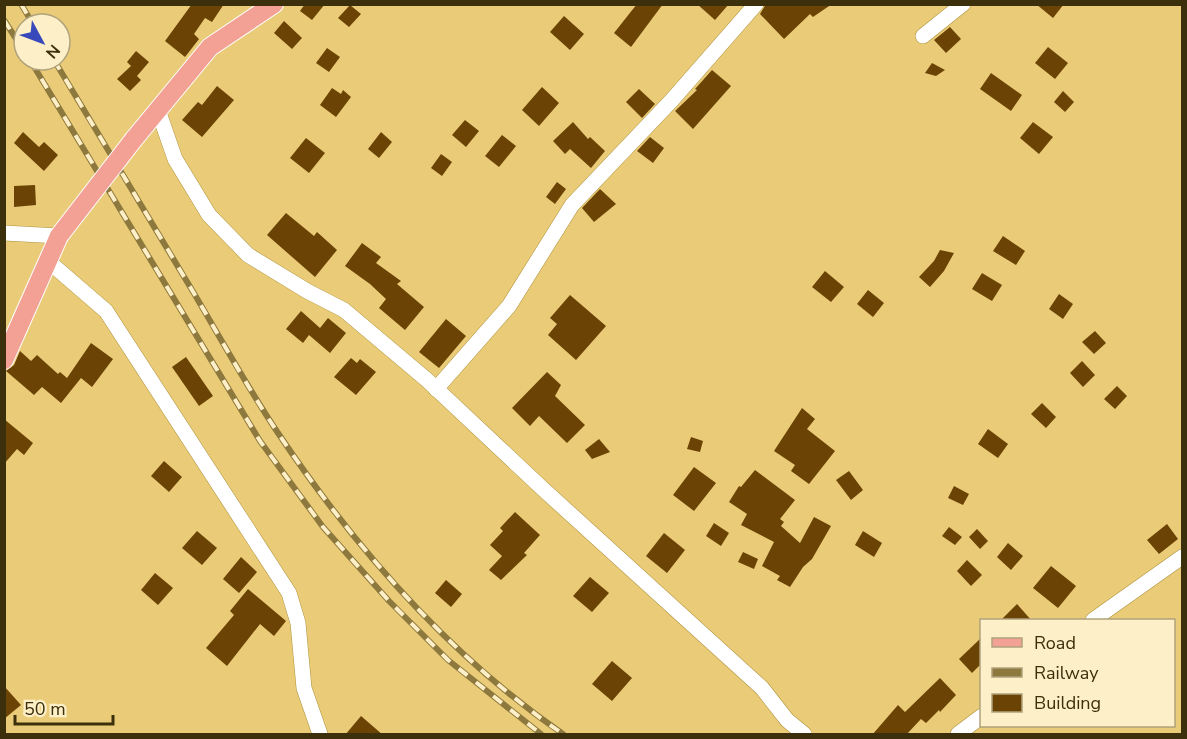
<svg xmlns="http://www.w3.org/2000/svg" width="1187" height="739" font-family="'Nunito Sans',sans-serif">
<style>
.building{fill:#6a4305}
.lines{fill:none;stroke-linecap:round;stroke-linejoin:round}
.minor-casing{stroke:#ad913b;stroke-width:16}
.major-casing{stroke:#fff;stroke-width:20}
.minor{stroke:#fff;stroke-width:15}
.major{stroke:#f3a195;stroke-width:18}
.rail-casing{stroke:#8d783e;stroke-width:6}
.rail{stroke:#fdefc7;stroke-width:4;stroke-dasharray:11;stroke-linecap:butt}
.major-bridge-casing{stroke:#fff;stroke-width:20;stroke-linecap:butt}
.major-bridge{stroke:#f3a195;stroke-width:18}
</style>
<rect width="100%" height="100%" fill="#eacc78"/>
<!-- building -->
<g class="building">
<path d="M192,4H224L212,22L205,18L194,34L199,39L185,57L165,41Z"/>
<path d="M305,4H325L312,20L300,11Z"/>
<path d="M637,4H663L631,47L614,33Z"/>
<path d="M697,4H729L715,20Z"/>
<path d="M766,4H832L813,17L810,14L784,39L760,14Z"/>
<path d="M1036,4H1064L1053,18Z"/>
<path d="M350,5L361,14L349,27L338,18Z"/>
<path d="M564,16L584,34L570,50L550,32Z"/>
<path d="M284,21L302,38L292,49L274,33Z"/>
<path d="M950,27L961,39L946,53L934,40Z"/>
<path d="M1048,47L1068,63L1055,79L1035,63Z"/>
<path d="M327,48L340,57L329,72L316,63Z"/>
<path d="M136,51L149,62L137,76L141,80L130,91L117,79L131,66L127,62Z"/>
<path d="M932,63L945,70L936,76L925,73Z"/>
<path d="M712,70L731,86L693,129L675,111L697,90L695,89Z"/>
<path d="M991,73L1022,95L1011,111L980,89Z"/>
<path d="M217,86L234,100L202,137L182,120L198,102L202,105Z"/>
<path d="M542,87L559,103L539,126L522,110Z"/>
<path d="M332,88L341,94L343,90L351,97L336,117L320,105Z"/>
<path d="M639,89L655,104L642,118L626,102Z"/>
<path d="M1063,91L1074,102L1065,112L1054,102Z"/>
<path d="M465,120L479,131L466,147L452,135Z"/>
<path d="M573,122L588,139L590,137L605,151L591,168L570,149L565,154L553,141Z"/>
<path d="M1033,122L1053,137L1039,154L1020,138Z"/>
<path d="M23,132L39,147L44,142L58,155L44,171L14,143Z"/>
<path d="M381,132L392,142L379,158L368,149Z"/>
<path d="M502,135L516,146L499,167L485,156Z"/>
<path d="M650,137L664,148L653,163L637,151Z"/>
<path d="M306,138L325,153L309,173L290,158Z"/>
<path d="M441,154L452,162L442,176L431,168Z"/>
<path d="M557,182L566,189L555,204L546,197Z"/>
<path d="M35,185L36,205L14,207V186Z"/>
<path d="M600,189L616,204L594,222L582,208Z"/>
<path d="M286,213L314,236L317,232L337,250L315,277L267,235Z"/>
<path d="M1003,236L1025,251L1016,265L993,251Z"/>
<path d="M362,243L381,257L376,263L401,281L397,284L424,307L405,330L379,308L386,299L370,284L345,266Z"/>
<path d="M940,250L954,253L944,271L930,287L919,277L934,261Z"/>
<path d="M825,271L844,287L831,302L812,287Z"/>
<path d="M982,273L1002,285L992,301L972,289Z"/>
<path d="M868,290L884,303L873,317L857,304Z"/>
<path d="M1059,294L1073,304L1063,319L1049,309Z"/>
<path d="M570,295L606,326L576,360L548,335L557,324L550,318Z"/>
<path d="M301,311L320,328L328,318L346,333L330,353L309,335L303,343L286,329Z"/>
<path d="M446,319L466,336L439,368L419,352Z"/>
<path d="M1095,331L1106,343L1094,354L1082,342Z"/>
<path d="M91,343L113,359L92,387L81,378L61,403L42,387L34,395L6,371L14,365L20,351L31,361L37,355L58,374L60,372L67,378Z"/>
<path d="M186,357L213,396L199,406L172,367Z"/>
<path d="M351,358L357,363L360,359L376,372L356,395L334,377Z"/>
<path d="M1082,361L1095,375L1083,387L1070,373Z"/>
<path d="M547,372L561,385L555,396L585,425L567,443L539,416L530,426L512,408Z"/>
<path d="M1117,386L1127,396L1115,409L1104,399Z"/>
<path d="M1042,403L1056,417L1046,428L1031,414Z"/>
<path d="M802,408L815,419L807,429L835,451L809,484L791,471L795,465L774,451Z"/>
<path d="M4,419L33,443L24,455L17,449L4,464Z"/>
<path d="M988,429L1008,444L998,458L978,444Z"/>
<path d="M691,437L703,441L700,452L687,449Z"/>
<path d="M599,439L610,452L592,459L585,450Z"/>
<path d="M164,461L182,477L169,492L151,476Z"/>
<path d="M694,467L716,483L694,511L673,495Z"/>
<path d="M755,470L795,500L780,519L784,522L781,526L800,543L814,517L831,526L812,559L803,567L790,587L777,580L780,576L762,566L774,542L741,525L747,514L729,502L739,486L741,487Z"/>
<path d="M849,471L863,490L851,500L836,480Z"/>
<path d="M954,486L969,494L963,505L948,498Z"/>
<path d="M515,512L540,535L524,553L527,555L501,580L489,570L502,556L490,545L503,531L500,528Z"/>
<path d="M714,523L729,533L721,546L706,536Z"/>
<path d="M1167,524L1178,539L1159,554L1147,540Z"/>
<path d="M949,527L962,537L955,545L942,536Z"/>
<path d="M977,529L988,541L980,549L969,537Z"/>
<path d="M197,531L217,548L202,565L182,548Z"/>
<path d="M863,531L882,543L874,557L855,545Z"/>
<path d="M664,533L685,550L667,573L646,556Z"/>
<path d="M1008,543L1023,556L1011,570L997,557Z"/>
<path d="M743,552L758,559L754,569L738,562Z"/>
<path d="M241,557L257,572L239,593L223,579Z"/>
<path d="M967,560L982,575L971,586L957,571Z"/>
<path d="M1051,566L1076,586L1058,608L1033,588Z"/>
<path d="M155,573L173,588L158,605L141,590Z"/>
<path d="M590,577L609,593L592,612L573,596Z"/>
<path d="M446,580L462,594L451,607L435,593Z"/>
<path d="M248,589L286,621L274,636L260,624L227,666L206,648L234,615L230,611Z"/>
<path d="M1017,604L1032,621H1000Z"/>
<path d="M981,638V664L972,673L959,659Z"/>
<path d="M612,661L632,678L612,701L592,684Z"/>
<path d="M940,678L956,695L940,712L939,710L926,723L921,719L906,735H872L898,705L905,712Z"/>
<path d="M4,686L21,705L4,719Z"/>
<path d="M361,716L383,735H345Z"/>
</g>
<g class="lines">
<defs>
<g id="minor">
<path d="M923,36L963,4"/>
<path d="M158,110L175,159L209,215L248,255L307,291L344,310L427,380L543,489L762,688L787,720L804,734"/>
<path d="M4,233L59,236"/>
<path d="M48,261L106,311L289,593L298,623L304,688L320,734"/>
<path d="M436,389L509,306L572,205L672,100L756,4"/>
<path d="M1093,620L1182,557"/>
<path d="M958,734L982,716"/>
</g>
<g id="major">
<path d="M134,139L210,47L274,4"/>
<path d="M4,360L59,236"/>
</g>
</defs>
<!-- minor casing -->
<use href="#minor" class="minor-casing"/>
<!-- major casing -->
<use href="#major" class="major-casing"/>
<!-- minor -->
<use href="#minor" class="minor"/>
<!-- major -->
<use href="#major" class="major"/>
<defs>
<g id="rail">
<path d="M21,4L33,24"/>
<path d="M4,20L24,51"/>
<path d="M30,60L260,441L323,527L389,601L448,660L541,734"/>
<path d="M54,60C100,137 146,213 192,290C220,337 247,387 278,433C355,548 450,656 563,734"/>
</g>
</defs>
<!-- rail casing -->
<use href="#rail" class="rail-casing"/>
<!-- rail -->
<use href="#rail" class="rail"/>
<defs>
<path id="major-bridge" d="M59,236L134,139"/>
</defs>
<!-- major-bridge casing -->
<use href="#major-bridge" class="major-bridge-casing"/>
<!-- major-bridge -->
<use href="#major-bridge" class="major-bridge"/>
</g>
<!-- border -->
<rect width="1187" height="739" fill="none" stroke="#3c300c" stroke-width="12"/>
<!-- legend -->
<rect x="980" y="619" width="195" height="108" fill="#fdefc7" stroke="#b0a37c" stroke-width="1.5"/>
<rect x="992" y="638" width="30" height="9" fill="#f3a195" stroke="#b0a37c" stroke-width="1.5"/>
<text x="1034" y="649" font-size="18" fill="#3c300c">Road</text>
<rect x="992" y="668" width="30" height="9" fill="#8d783e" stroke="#b0a37c" stroke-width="1.5"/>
<text x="1034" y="679" font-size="18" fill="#3c300c">Railway</text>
<rect x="992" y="694" width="30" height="18" fill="#6a4305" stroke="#b0a37c" stroke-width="1.5"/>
<text x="1034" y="709" font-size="18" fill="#3c300c">Building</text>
<!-- north arrow -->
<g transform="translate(42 42) rotate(131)"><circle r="28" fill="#fdefc7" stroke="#b0a37c" stroke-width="1.5"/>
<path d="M0-4.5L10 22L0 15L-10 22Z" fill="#3749bb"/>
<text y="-9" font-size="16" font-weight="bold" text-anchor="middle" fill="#3c300c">N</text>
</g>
<!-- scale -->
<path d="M15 715v9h98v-9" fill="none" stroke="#3c300c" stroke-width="3"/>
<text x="24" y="715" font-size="18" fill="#3c300c" stroke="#fdefc7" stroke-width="4.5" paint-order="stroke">50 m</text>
</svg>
